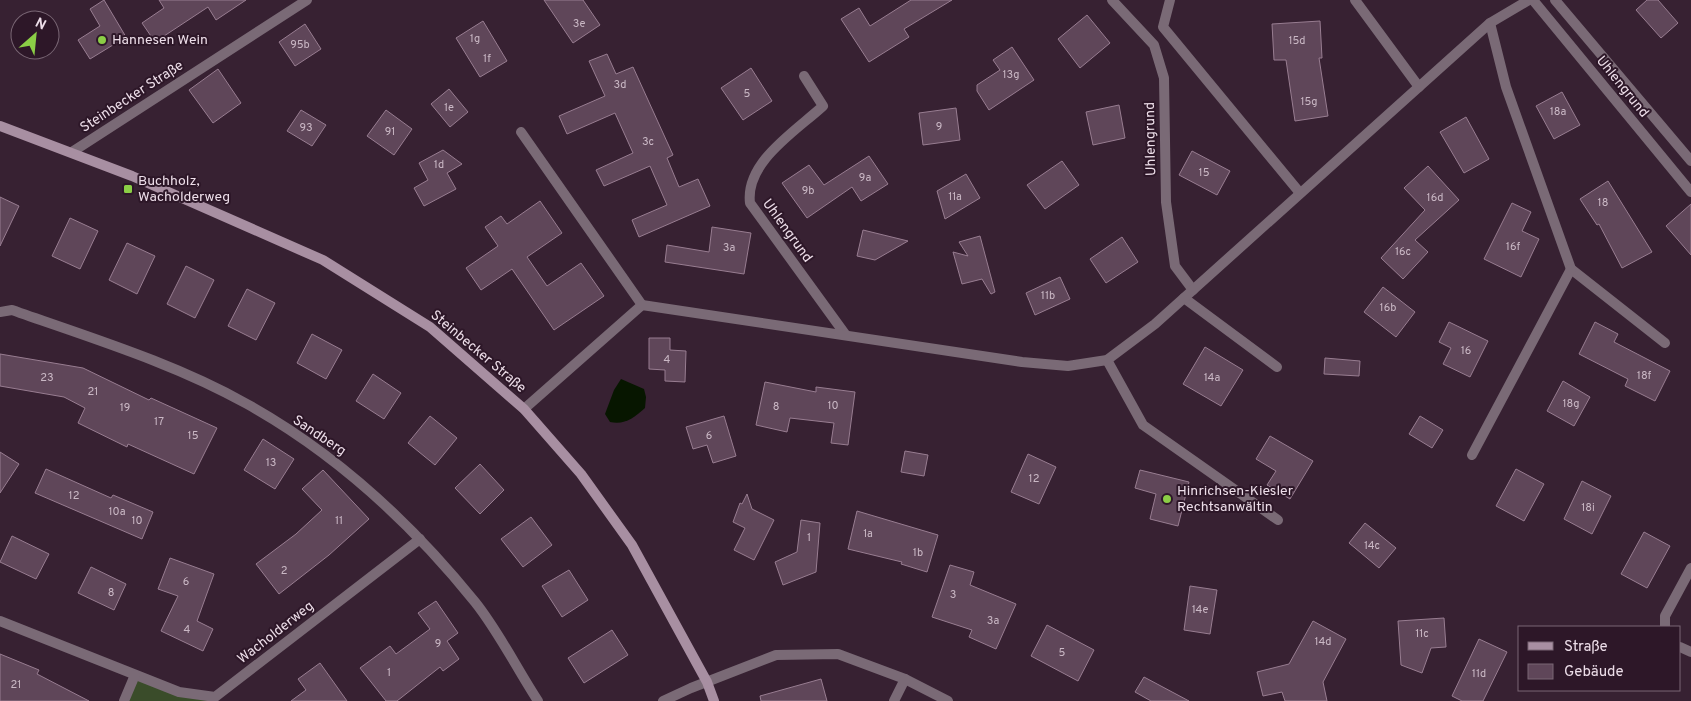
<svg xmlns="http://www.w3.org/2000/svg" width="1691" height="701" font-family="Overpass,sans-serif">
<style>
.green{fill:#3a4c2a}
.water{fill:#071600}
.building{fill:#5f4659;stroke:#987d91}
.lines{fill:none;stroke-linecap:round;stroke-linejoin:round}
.lane{stroke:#7a6a76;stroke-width:10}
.street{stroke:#7a6a76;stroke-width:10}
.secondary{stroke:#a88fa2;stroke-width:10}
.poi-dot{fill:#8bce46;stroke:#2d1728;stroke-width:2}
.labels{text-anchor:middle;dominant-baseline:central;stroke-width:4;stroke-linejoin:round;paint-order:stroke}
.number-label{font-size:11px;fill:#cab8c5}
.poi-label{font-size:14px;fill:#eddee9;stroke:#2d1728;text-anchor:start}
.street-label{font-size:14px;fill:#eddee9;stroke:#2d1728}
</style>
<rect width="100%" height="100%" fill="#372132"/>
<!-- green -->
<path class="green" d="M135,675L215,701H124Z"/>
<!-- water -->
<path class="water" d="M621,379L644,389L646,397L645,408C634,418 625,425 610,422L605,414L614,390Z"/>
<!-- building -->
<g class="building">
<path d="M104,0L126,37L90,59L78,40L100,26L90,9Z"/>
<path d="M159,0H246L216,20L208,7L155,42L142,23L164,8Z"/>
<path d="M544,0H583L600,25L573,43Z"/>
<path d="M911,0H952L904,29L909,37L869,62L841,19L859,8L870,26Z"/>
<path d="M1647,0H1658L1678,23L1661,38L1636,10Z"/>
<path d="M1087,15L1110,43L1080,68L1058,39Z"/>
<path d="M483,21L507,61L480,77L456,38Z"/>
<path d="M1320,21L1322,58H1319L1328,116L1295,121L1286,60H1274L1272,24Z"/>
<path d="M305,24L321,49L295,66L279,42Z"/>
<path d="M1012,47L1034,80L989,110L977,91V85L1000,70L993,60Z"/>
<path d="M607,54L616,74L633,67L673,155L667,158L679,187L698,179L710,206L639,237L632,220L667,205L650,166L604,186L596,170L633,153L615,113L567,134L559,116L605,96L589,61Z"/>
<path d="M751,68L772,101L743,120L721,88Z"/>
<path d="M218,69L241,103L213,123L189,90Z"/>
<path d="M449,89L468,112L450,127L431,104Z"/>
<path d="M1562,92L1580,125L1554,139L1536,106Z"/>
<path d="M1119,105L1125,138L1093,145L1086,112Z"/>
<path d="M956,108L960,140L923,145L919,113Z"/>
<path d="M301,110L326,125L312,146L287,131Z"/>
<path d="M386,110L412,129L394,155L367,136Z"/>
<path d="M1466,117L1489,159L1464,173L1440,132Z"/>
<path d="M443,150L462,164L447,173L456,189L424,206L414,188L428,180L419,163Z"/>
<path d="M1192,151L1230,171L1217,195L1179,175Z"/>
<path d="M869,156L888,184L861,201L852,187L807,218L782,183L809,165L824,185Z"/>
<path d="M1062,161L1079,185L1045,209L1027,185Z"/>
<path d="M1428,166L1459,200L1415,240L1428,252L1403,279L1381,258L1425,210L1404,188Z"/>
<path d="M966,174L980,198L945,219L937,191Z"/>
<path d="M1608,181L1652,252L1622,268L1599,224L1597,225L1580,199Z"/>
<path d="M0,197L19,206L0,246Z"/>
<path d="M540,201L562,233L527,257L547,286L581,263L604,296L554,330L512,269L481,290L466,268L498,246L485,227L501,216L507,224Z"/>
<path d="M1512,203L1531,212L1522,231L1539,239L1521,277L1484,259Z"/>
<path d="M1691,204V255L1666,226Z"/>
<path d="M70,218L98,231L80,269L52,256Z"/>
<path d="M712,227L751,233L744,274L665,262L667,245L709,252Z"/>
<path d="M863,230L908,241L875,260L857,256Z"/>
<path d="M980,236L995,292L991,294L982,279L962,284L953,252L968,256L959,242Z"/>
<path d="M1122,237L1138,262L1106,283L1090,259Z"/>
<path d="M127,243L155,256L137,294L109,280Z"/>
<path d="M186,266L214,280L195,318L167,304Z"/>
<path d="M1060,277L1070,299L1035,315L1026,293Z"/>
<path d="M1383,287L1415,312L1396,337L1364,312Z"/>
<path d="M247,289L275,303L256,340L228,326Z"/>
<path d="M1449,322L1488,341L1470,377L1443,364L1451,348L1439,342Z"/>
<path d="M1595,322L1618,334L1614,342L1670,371L1655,401L1625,386L1628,379L1579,354Z"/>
<path d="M312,334L342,350L326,379L297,363Z"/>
<path d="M649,338H670V350L686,351L685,382L665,381V370L649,369Z"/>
<path d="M1205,347L1243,370L1221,406L1183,384Z"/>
<path d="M0,354L83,368L149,400L151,398L217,428L194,474L128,444L127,447L78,423L85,408L64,397L0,386Z"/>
<path d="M1325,358L1360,361L1359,376L1324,374Z"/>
<path d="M373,374L401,393L384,419L356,401Z"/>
<path d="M1563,381L1590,397L1574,426L1547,411Z"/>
<path d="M765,382L816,392V387L855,392L848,445L831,443L834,423L790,418L787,432L756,425Z"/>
<path d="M430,416L457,438L435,465L408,443Z"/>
<path d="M724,416L736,456L713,463L707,445L693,449L686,427Z"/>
<path d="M1420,416L1443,430L1432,448L1409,434Z"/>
<path d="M1270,436L1313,461L1290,499L1267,485L1276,471L1256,459Z"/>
<path d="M263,439L294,459L275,489L244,470Z"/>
<path d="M905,451L928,455L924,476L901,472Z"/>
<path d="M0,452L19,464L0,493Z"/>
<path d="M1028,454L1056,467L1039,504L1011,492Z"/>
<path d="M480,464L504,490L480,514L455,488Z"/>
<path d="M46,469L111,498L113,495L153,512L142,539L35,493Z"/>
<path d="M1516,469L1544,484L1524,521L1496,506Z"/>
<path d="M323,470L369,519L329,555L279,594L256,564L296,534L322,510L302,489Z"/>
<path d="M1140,470L1189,482L1178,526L1150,519L1156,494L1135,488Z"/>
<path d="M1582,481L1611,496L1592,534L1564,519Z"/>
<path d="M747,494L752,509L774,520L754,560L734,550L745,528L733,522L740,503L742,504Z"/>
<path d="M857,511L938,535L927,572L901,564L902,562L848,549Z"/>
<path d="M531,517L552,545L523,567L501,539Z"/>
<path d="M801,520L820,523L816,572L783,585L775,562L797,552Z"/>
<path d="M1365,523L1396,548L1379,568L1349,543Z"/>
<path d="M1644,532L1670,546L1647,588L1621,574Z"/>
<path d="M12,536L49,554L36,579L0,562Z"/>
<path d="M170,558L214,574L197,621L213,629L203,651L161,631L178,596L158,589Z"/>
<path d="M950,565L974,572L970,585L1016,604L996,649L969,637L972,630L932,617Z"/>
<path d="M91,567L126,584L114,610L78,593Z"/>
<path d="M569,570L588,600L562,617L542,586Z"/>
<path d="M1190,586L1217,590L1210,634L1184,630Z"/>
<path d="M436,601L458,633L447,641L459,659L443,671L440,667L397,701H386L360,668L390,646L396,654L430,629L418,613Z"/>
<path d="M1444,618L1446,647L1431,648L1422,673L1401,665L1398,621Z"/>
<path d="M1313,621L1346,639L1323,682L1327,701H1285L1282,692L1263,696L1257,672L1289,664Z"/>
<path d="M1047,625L1094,650L1078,681L1031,656Z"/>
<path d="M612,630L628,655L584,683L568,658Z"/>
<path d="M1479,639L1507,652L1483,701H1462L1452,696Z"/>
<path d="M0,654L39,670L37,674L89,701H0Z"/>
<path d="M320,663L347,701H291L306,690L298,679Z"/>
<path d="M1144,677L1189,701H1151L1135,692Z"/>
<path d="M821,679L827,701H761L760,696Z"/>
</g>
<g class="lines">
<!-- lane -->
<g class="lane">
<path d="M1355,0L1419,87"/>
<path d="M1184,298L1277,367"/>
</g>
<!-- street -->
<g class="street">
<path d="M1112,0L1154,45L1164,78L1166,202L1175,266L1193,290"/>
<path d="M1170,0L1163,27L1300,193"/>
<path d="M1533,0L1691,192"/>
<path d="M1555,0L1691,161"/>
<path d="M1490,23L1506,87L1571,269L1665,343"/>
<path d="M804,76L823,106C796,131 745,162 750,203L845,334"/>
<path d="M521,132L642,305"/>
<path d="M72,152L307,0"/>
<path d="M0,312L12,310C91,338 174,363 247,404C335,453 412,524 475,602C499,632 517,669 538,701"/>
<path d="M1107,360L1143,425L1278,520"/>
<path d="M524,409L642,305L1022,362L1068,366L1107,360L1155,324L1490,23L1529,0"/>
<path d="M1472,455L1571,269"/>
<path d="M0,621L179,692L215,697L420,539"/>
<path d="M1665,627V616L1691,568"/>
<path d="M1680,647L1691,652"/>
<path d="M124,701L135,675"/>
<path d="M663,701L691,688L776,655L838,654L905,679L948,701"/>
<path d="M894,701L905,679"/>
</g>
<!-- secondary -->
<path class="secondary" d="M0,126L132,176L323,260L430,327L524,409L581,474L632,545L707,682L714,701"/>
</g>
<!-- markers -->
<g class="poi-dot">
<circle cx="102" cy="40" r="5"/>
<rect x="123" y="184" width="10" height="10" rx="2.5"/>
<circle cx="1167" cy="499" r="5"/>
</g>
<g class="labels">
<!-- number labels -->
<g class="number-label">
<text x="579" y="24">3e</text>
<text x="475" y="39">1g</text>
<text x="1297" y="41">15d</text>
<text x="300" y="45">95b</text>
<text x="487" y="59">1f</text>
<text x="1011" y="75">13g</text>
<text x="620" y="85">3d</text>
<text x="747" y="94">5</text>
<text x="1309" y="102">15g</text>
<text x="449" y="108">1e</text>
<text x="1558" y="112">18a</text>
<text x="939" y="127">9</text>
<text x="306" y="128">93</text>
<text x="390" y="132">91</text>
<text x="648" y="142">3c</text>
<text x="439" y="165">1d</text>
<text x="1204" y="173">15</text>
<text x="865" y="178">9a</text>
<text x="808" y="191">9b</text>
<text x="955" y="197">11a</text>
<text x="1435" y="198">16d</text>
<text x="1603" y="203">18</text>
<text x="1513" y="247">16f</text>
<text x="729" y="248">3a</text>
<text x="1403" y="252">16c</text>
<text x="1048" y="296">11b</text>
<text x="1388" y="308">16b</text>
<text x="1466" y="351">16</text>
<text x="667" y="360">4</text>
<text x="1644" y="376">18f</text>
<text x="47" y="378">23</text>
<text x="1212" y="378">14a</text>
<text x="93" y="392">21</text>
<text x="1571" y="404">18g</text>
<text x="833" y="406">10</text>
<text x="776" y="407">8</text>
<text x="125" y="408">19</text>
<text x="159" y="422">17</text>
<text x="193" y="436">15</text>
<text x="709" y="436">6</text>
<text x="271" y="463">13</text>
<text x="1034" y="479">12</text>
<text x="74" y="496">12</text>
<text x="1588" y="508">18i</text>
<text x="117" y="512">10a</text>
<text x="137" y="521">10</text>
<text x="339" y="521">11</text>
<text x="868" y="534">1a</text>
<text x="809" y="538">1</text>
<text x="1372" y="546">14c</text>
<text x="918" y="553">1b</text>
<text x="284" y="571">2</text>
<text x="186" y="582">6</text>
<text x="111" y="593">8</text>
<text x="953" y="595">3</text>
<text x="1200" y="610">14e</text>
<text x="993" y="621">3a</text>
<text x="187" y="630">4</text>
<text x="1422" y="634">11c</text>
<text x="1323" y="642">14d</text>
<text x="438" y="644">9</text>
<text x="1062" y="653">5</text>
<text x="389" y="673">1</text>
<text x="1479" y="674">11d</text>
<text x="16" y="685">21</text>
</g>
<!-- poi labels -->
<g class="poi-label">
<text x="112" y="40">Hannesen Wein</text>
<text x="138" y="181">Buchholz,<tspan x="138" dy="16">Wacholderweg</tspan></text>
<text x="1177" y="491">Hinrichsen-Kiesler<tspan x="1177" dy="16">Rechtsanwältin</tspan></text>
</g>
<!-- street labels -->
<g class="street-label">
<text transform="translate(1622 87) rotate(51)">Uhlengrund</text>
<text transform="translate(132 97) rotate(-33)">Steinbecker Straße</text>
<text transform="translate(1151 139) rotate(-91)">Uhlengrund</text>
<text transform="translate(787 231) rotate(54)">Uhlengrund</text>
<text transform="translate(478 352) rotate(40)">Steinbecker Straße</text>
<text transform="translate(319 436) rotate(34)">Sandberg</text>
<text transform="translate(276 633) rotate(-38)">Wacholderweg</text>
</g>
</g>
<!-- legend -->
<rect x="1518" y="626" width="162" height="65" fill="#2d1728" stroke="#7a6775"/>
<rect x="1528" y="642" width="25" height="8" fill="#a88fa2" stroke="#7a6775"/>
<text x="1564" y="651" font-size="15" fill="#eddee9">Straße</text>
<rect x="1528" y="664" width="25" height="15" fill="#5f4659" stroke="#7a6775"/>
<text x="1564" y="676" font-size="15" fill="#eddee9">Gebäude</text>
<!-- north arrow -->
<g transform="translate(35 35) rotate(27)"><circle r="24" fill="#2d1728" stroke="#7a6775"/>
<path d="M0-4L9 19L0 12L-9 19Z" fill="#8bce46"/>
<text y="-8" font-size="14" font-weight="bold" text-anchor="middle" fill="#eddee9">N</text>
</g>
</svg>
